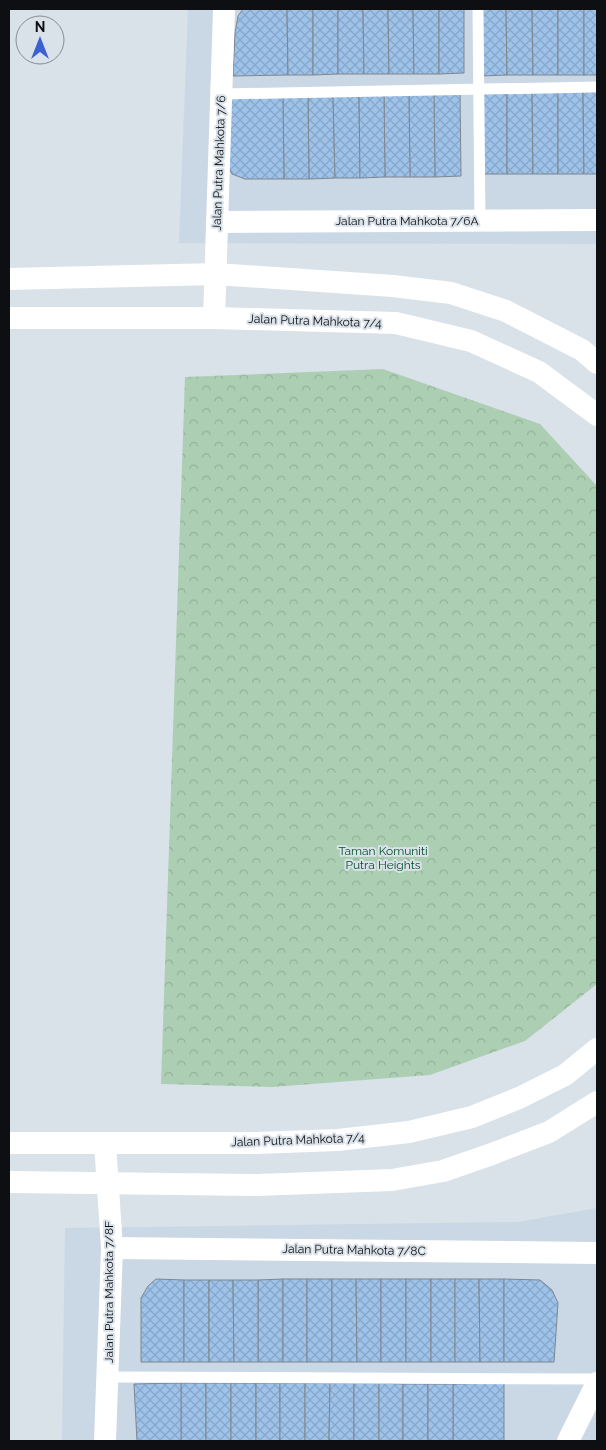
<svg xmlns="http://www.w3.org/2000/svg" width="606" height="1450" font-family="Raleway,sans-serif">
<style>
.built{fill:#cad7e5}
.park{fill:url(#park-crowns)}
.building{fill:url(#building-cross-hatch);stroke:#7f868e}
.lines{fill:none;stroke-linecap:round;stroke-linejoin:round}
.lane{stroke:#fff;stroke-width:11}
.street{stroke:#fff;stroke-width:22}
.labels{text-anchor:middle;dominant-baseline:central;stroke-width:4;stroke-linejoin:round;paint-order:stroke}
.street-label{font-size:12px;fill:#0d0f12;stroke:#d9e1e9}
.park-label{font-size:12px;fill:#004f24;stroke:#d9e1e9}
</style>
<defs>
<pattern id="park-crowns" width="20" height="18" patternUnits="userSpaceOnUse" patternTransform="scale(1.25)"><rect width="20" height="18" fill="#accfb3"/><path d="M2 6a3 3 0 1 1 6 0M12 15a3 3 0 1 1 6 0" fill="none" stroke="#93b199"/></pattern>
<pattern id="building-cross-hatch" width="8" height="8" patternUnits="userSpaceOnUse" patternTransform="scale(1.25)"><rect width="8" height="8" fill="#9ec3ea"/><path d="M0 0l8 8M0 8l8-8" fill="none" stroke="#87a6c8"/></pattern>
</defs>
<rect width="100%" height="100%" fill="#d9e1e9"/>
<!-- built -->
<g class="built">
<path d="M188,9H597V244L179,243Z"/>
<path d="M597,1208V1441H62L65,1228L518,1222Z"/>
</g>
<!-- park -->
<path class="park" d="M383,369L540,424L597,486V984L525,1041L430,1075L272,1087L161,1084L185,377Z"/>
<!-- building -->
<g class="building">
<path d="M243,9H287L288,75L233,76L235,33L238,16Z"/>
<path d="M287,9H313V75H288Z"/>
<path d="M313,9H338V74L313,75Z"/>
<path d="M338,9H363L364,74H338Z"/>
<path d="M363,9H388L389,74H364Z"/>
<path d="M388,9H413L414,74H389Z"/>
<path d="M413,9H439V74H414Z"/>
<path d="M439,9H464V73L439,74Z"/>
<path d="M480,9H506L507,75L481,76Z"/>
<path d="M506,9H532L533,75H507Z"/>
<path d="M532,9H558V75H533Z"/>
<rect x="558" y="9" width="26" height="66"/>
<rect x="584" y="9" width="13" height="66"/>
<path d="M460,92L461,176L435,177L434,93Z"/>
<rect x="481" y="92" width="26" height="82"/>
<path d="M507,92H532L533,174H507Z"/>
<path d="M532,92H558V174H533Z"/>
<path d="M558,92H583L584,174H558Z"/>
<path d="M583,92H597V174H584Z"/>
<path d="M409,93H434L435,177H410Z"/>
<path d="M409,93L410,177H385L384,94Z"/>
<path d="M308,94H333L335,178L309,179Z"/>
<path d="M308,94L309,179H284L283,95Z"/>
<path d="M333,94H359L360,178H335Z"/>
<path d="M359,94H384L385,177L360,178Z"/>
<path d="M283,95L284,179H245L232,174L225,162L224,96Z"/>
<path d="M156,1279L184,1280V1362H141V1298L148,1286Z"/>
<path d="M283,1279V1362H258V1280Z"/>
<rect x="283" y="1279" width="24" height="83"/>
<rect x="307" y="1279" width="25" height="83"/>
<path d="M332,1279H356L357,1362H332Z"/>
<path d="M356,1279H381V1362H357Z"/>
<rect x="381" y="1279" width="25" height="83"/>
<rect x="406" y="1279" width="25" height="83"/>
<rect x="431" y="1279" width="24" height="83"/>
<path d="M455,1279H479L480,1362H455Z"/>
<path d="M479,1279H504V1362H480Z"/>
<path d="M504,1279L540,1280L552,1290L558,1303L554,1362H504Z"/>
<rect x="184" y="1280" width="25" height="82"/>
<path d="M209,1280H233L234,1362H209Z"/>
<path d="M233,1280H258V1362H234Z"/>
<rect x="181" y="1383" width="25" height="58"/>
<path d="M181,1383V1441H137L134,1384Z"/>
<rect x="206" y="1383" width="25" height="58"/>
<rect x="231" y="1383" width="25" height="58"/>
<rect x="256" y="1383" width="24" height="58"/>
<rect x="280" y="1383" width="25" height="58"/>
<path d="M305,1383H330L329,1441H305Z"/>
<path d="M330,1383H354V1441H329Z"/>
<rect x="354" y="1383" width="25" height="58"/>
<path d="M379,1383L403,1384V1441H379Z"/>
<path d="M504,1383V1441H453V1384Z"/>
<rect x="403" y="1384" width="25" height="57"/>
<rect x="428" y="1384" width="25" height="57"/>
</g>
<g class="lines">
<!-- lane -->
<g class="lane">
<path d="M478,9L480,221"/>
<path d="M222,94L597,87"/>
<path d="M109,1377L597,1379"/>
</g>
<!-- street -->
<g class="street">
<path d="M217,222L597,220"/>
<path d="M9,279L216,274L393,286L451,293L506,311L582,350L597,363"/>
<path d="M9,318H214L396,323L471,341L539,372L597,415"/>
<path d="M214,318L224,9"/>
<path d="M9,1143H256L338,1140L409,1132L472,1117L519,1098L565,1075L597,1049"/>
<path d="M105,1143L112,1248L105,1441"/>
<path d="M9,1182L257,1185L392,1180L443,1171L492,1154L549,1132L597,1102"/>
<path d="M112,1248L597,1253"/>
<path d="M568,1441L597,1383"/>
</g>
</g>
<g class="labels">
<!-- street labels -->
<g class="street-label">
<text transform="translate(219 163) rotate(-88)">Jalan Putra Mahkota 7/6</text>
<text x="407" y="221">Jalan Putra Mahkota 7/6A</text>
<text transform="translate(315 321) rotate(2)">Jalan Putra Mahkota 7/4</text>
<text transform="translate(298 1140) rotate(-2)">Jalan Putra Mahkota 7/4</text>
<text transform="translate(354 1250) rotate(1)">Jalan Putra Mahkota 7/8C</text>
<text transform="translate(109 1292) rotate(-90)">Jalan Putra Mahkota 7/8F</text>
</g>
<!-- park labels -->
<g class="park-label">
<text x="383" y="851">Taman Komuniti<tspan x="383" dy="14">Putra Heights</tspan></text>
</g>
</g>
<!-- border -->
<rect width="606" height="1450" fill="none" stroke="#0d0f12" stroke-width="20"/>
<!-- north arrow -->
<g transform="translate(40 40)"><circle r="24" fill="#d9e1e9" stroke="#878d93"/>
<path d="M0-4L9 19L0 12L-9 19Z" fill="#3c60d1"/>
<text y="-8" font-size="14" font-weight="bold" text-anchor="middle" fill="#0d0f12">N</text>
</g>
</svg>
